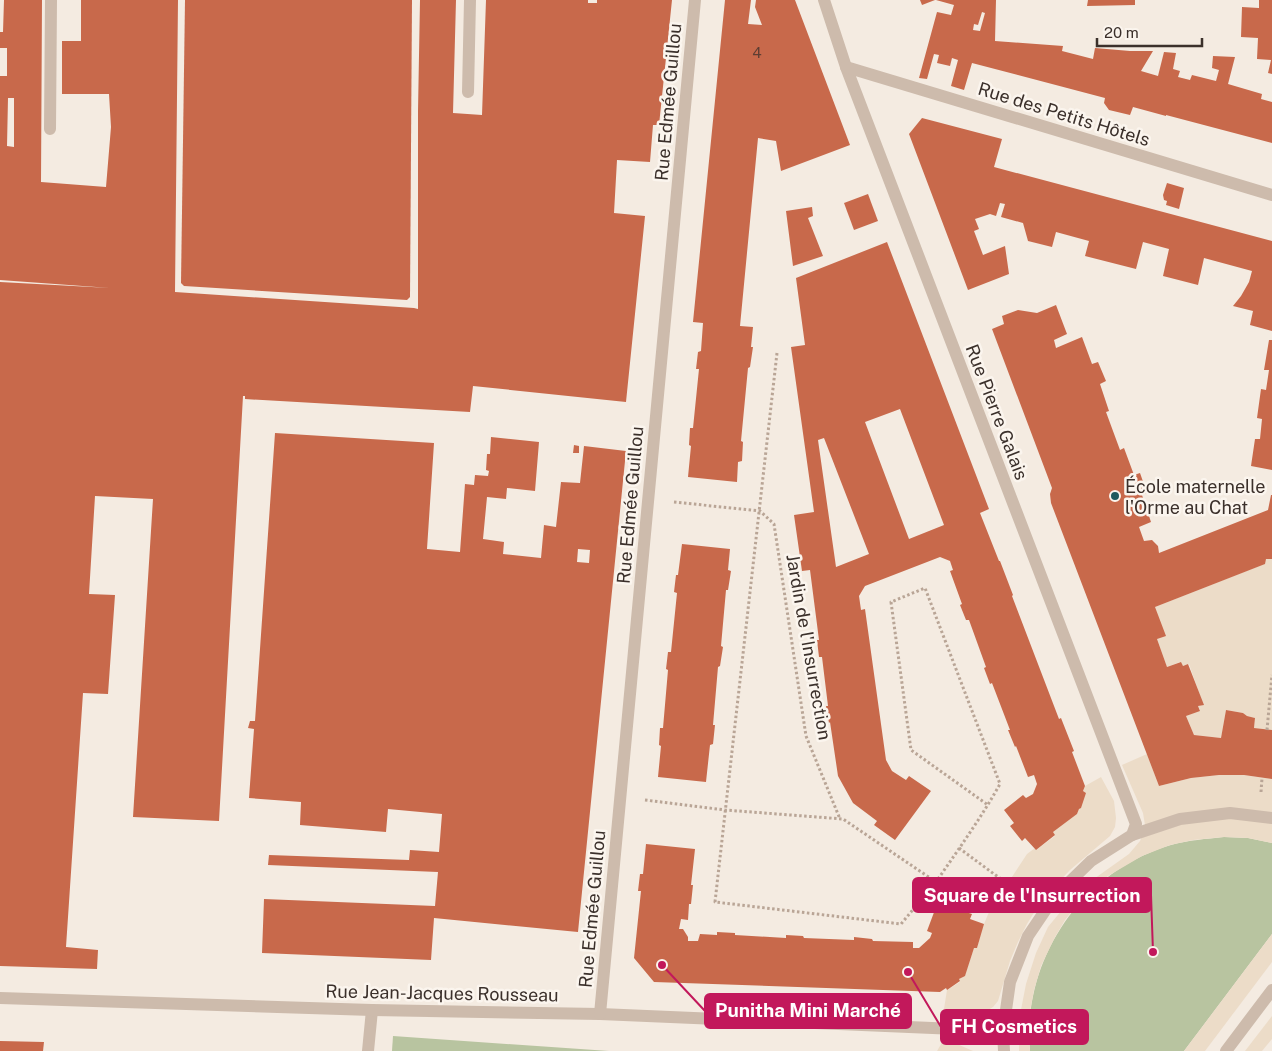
<svg xmlns="http://www.w3.org/2000/svg" width="1272" height="1051" font-family="'Public Sans',sans-serif">
<style>
.green{fill:#b8c4a0}
.plaza{fill:#ecdcc8}
.building{fill:#c8694b;fill-rule:evenodd}
.lines{fill:none;stroke-linecap:round;stroke-linejoin:round}
.path{stroke:#b9a596;stroke-width:3;stroke-dasharray:2.5 2.5;stroke-linecap:butt}
.service{stroke:#cdbbac;stroke-width:12}
.pedestrian{stroke:#cdbbac;stroke-width:12}
.minor{stroke:#cdbbac;stroke-width:12}
.poi-dot{fill:#1f5a5e;stroke:#fbf5ee;stroke-width:2}
.labels{text-anchor:middle;dominant-baseline:central;stroke-width:5;stroke-linejoin:round;paint-order:stroke}
.number-label{font-size:15px;fill:#5e3e33}
.street-label{font-size:18px;fill:#3b302b;stroke:#fbf5ee}
.poi-label{font-size:18px;fill:#3b302b;stroke:#fbf5ee;text-anchor:start}
.leader{fill:none;stroke:#c2185b;stroke-width:2}
.callout-dot{fill:#c2185b;stroke:#fbf5ee;stroke-width:2}
.callout{fill:#c2185b;stroke:#c2185b;stroke-width:2}
.callout-label{font-size:19px;text-anchor:middle;font-weight:bold;fill:#fff}
</style>
<rect width="100%" height="100%" fill="#f4ebe1"/>
<!-- green -->
<g class="green">
<path d="M1224,837L1248,838L1272,843V934L1184,1051H1030C1022,959 1082,871 1171,845C1189,840 1206,839 1224,837Z"/>
<path d="M393,1036L609,1051H392Z"/>
</g>
<!-- plaza -->
<g class="plaza">
<path d="M1266,559H1272V730L1254,728L1255,718L1247,716L1243,713L1226,710L1221,738L1194,735L1186,716L1200,710L1198,706L1203,704L1189,664L1183,666L1180,662L1167,667L1157,639L1155,607L1264,564Z"/>
<path d="M1147,754L1159,786L1191,778L1219,775H1244L1272,779V843L1248,838L1224,837L1193,840L1170,845L1142,856L1108,876L1091,890L1076,906L1065,920L1055,937L1041,966L1034,990L1030,1011L1029,1039L1030,1051H1019L1020,1015L1026,984L1036,953L1048,927L1071,899L1098,876L1129,854L1140,841L1144,832L1145,825L1143,813L1122,765Z"/>
<path d="M1101,777L1114,801L1116,818L1115,827L1110,836L1070,870L1052,889L1038,906L1027,924L1018,942L1010,961L998,1001L993,1007L980,1015L968,1017L943,1015L947,990L960,982L959,979L965,975L974,948H977L983,924H984L989,912L1027,854L1035,848L1036,850L1055,836L1053,832L1077,814L1086,793L1083,791L1085,786Z"/>
<path d="M1272,934V962L1205,1051H1184Z"/>
<path d="M1272,1016V1039L1262,1051H1245Z"/>
<path d="M943,1041L957,1044L973,1051H937Z"/>
</g>
<!-- building -->
<g class="building">
<path d="M4,0H42L41,182L106,187L111,127L109,94H62V41H81V0H178L175,292L414,308L418,309V111L420,0H456L453,113L482,115L486,0H588V3H597V0H672L659,125H653L650,162L617,160L614,213L645,216L626,402L473,386L470,412L245,399V396H243L219,821L133,817L153,499L95,496L89,594L115,595L108,694L83,693L66,947L98,950L97,969L0,966V282L110,288L0,280V76H7V48H0V32H3ZM8,98H14V147L7,146Z"/>
<path d="M185,0H412L410,297L407,300L184,286L181,283Z"/>
<path d="M725,0H751L748,24L762,25L755,7L756,0H795L850,145L781,171L776,141L758,138L740,326L753,327L751,347H753L750,367L748,368L741,441L743,442L742,461L738,462L737,482L688,477L691,446L689,445L690,428H693L699,369H696L698,352L701,351L703,323L693,322Z"/>
<path d="M920,0H935L922,5Z"/>
<path d="M936,0H996L995,41L1063,46L1062,51L1093,59L1095,48L1130,51H1153L1141,71L1158,76L1164,52L1176,53L1173,69L1180,71L1178,77L1190,80L1192,75L1216,81L1219,70L1212,68L1213,56L1235,57L1228,84L1262,94L1261,99L1272,102V143L1166,115V116L1133,107L1130,115L1109,110L1104,103L1105,98L972,63L964,90L951,86L958,60L952,58L950,66L937,63L939,55L934,54L927,79L919,78L937,12L951,15L954,5ZM982,12L985,13L980,31L973,30L974,24L978,25Z"/>
<path d="M1088,0H1135V5L1087,6Z"/>
<path d="M1259,0H1272V74L1268,73L1271,60L1257,59L1258,38L1241,37L1242,7L1259,8Z"/>
<path d="M922,118L1002,139L994,167L1272,241V331L1250,325L1253,311L1233,306L1241,296L1249,282L1252,271L1204,258L1198,285L1163,276L1169,249L1143,242L1136,269L1085,256L1089,241L1056,232L1052,247L1028,241L1023,223L1001,217L1005,204L1000,203L996,216L990,214L975,219L979,229L974,231L983,255L1005,246L1009,274L968,290L909,134Z"/>
<path d="M1167,183L1184,188L1179,209L1166,205L1167,201L1164,200L1163,195Z"/>
<path d="M868,194L878,221L854,230L844,203Z"/>
<path d="M812,207L813,216L808,218L823,256L793,266L786,211Z"/>
<path d="M887,242L989,509L980,513L999,561H1000L1013,595L1012,596L1059,719L1061,718L1074,751L1072,752L1085,786L1083,791L1086,793L1081,808L1079,809L1077,814L1053,832L1055,835L1036,850L1025,838L1022,841L1010,826L1014,823L1004,810L1023,795L1026,798L1033,794L1037,784L1034,775L1028,777L1016,746L1015,747L1008,730H1010L992,683L990,684L984,668L986,667L969,620H966L960,605L962,604L950,571L953,570L950,561L940,557L865,586L859,596L861,610L865,609L886,760L892,771L906,780L909,776L931,791L895,840L874,825L877,821L853,803L838,776L830,722L829,723L826,706H828L822,657H819L817,640H819L810,570L802,571L794,515L814,512L791,347L805,345L796,278ZM900,409L944,525L909,539L865,422ZM824,438L869,554L836,567L818,440Z"/>
<path d="M1056,305L1067,334L1054,340L1056,348L1082,337L1092,364L1098,362L1106,381L1100,384L1109,411L1106,412L1120,450L1124,448L1134,475L1140,473L1147,493L1142,495L1151,522L1139,527L1144,541L1152,540L1158,546L1159,553L1268,510L1271,495H1272V559H1266L1265,564L1155,607L1166,636L1157,639L1167,667L1181,662L1183,666L1188,664L1204,705L1198,706L1200,711L1186,716L1194,735L1221,738L1226,710L1243,713L1247,716L1255,718L1254,728L1272,730V779L1244,775H1219L1191,778L1159,786L1051,503L1050,494L1052,488L992,329L1004,324L1002,316L1018,310L1037,313Z"/>
<path d="M1269,340H1272V470L1251,466L1255,439H1260L1262,419L1257,418L1261,389L1266,390L1269,370H1264Z"/>
<path d="M275,433L434,443L427,549L460,552L465,484L474,485L475,475L488,476L489,471L486,470L487,454H490L491,437L539,442L535,491L507,488L506,499L487,497L483,539L504,542L503,554L541,558L544,525L556,527L561,482L580,483L584,446L626,451L578,932L434,918L431,960L262,953L264,899L435,906L438,872L268,865L269,855L409,860L410,850L439,852L442,814L388,809L386,832L300,825L301,802L249,798L254,729L248,728L250,721H255ZM578,549L590,550L589,563L577,562Z"/>
<path d="M574,445L579,446V453H573Z"/>
<path d="M682,544L730,549L728,570L731,571L728,590H726L721,646L723,647L720,666L718,667L713,725H715L713,744L710,745L706,782L658,777L661,746L659,745L660,728H663L668,670L666,669L668,652H671L677,593L674,592L676,575H678Z"/>
<path d="M646,844L695,849L691,885H693L691,904H689L688,920L681,919L679,929H683L688,937V941H698L700,934L717,935V932L735,933V935L786,938V935L803,936L804,938L854,940V937L872,939L873,941L913,942V948H919L930,938L932,933L927,931L936,907L951,913L953,908L972,914L970,919L984,924L977,948H974L965,976L959,979L960,981L947,990L946,988L940,992L654,982L634,958L641,891H638L640,874H643Z"/>
<path d="M0,1041L44,1042L43,1051H0Z"/>
</g>
<g class="lines">
<!-- path -->
<g class="path">
<path d="M777,353L715,902L901,924L936,882"/>
<path d="M674,502L760,511L774,524L806,736L840,819"/>
<path d="M1267,730L1272,675"/>
<path d="M1261,792L1262,778"/>
<path d="M645,800L725,810L843,819L936,882C958,850 981,818 1000,784L925,588L891,602L911,750L988,805"/>
<path d="M959,848L1025,897"/>
</g>
<!-- service -->
<g class="service">
<path d="M468,92L470,0"/>
<path d="M50,129L51,0"/>
<path d="M368,1051L372,1010"/>
</g>
<!-- pedestrian -->
<path class="pedestrian" d="M1132,835L1180,819L1230,813L1272,818"/>
<!-- minor -->
<g class="minor">
<path d="M824,0L846,67L1136,824L1132,835L1091,861L1055,896L1028,936L1010,982L1003,1031L1004,1051"/>
<path d="M846,67L1272,195"/>
<path d="M0,998L372,1010L600,1014L1003,1031"/>
<path d="M600,1014L695,0"/>
<path d="M1226,1051L1272,990"/>
</g>
</g>
<!-- markers -->
<circle class="poi-dot" cx="1115" cy="496" r="5"/>
<g class="labels">
<!-- number labels -->
<g class="number-label">
<text x="757" y="52">4</text>
</g>
<!-- street labels -->
<g class="street-label">
<text transform="translate(668 102) rotate(-85)">Rue Edmée Guillou</text>
<text transform="translate(1064 114) rotate(17)">Rue des Petits Hôtels</text>
<text transform="translate(997 412) rotate(69)">Rue Pierre Galais</text>
<text transform="translate(630 505) rotate(-85)">Rue Edmée Guillou</text>
<text transform="translate(809 647) rotate(80)">Jardin de l'Insurrection</text>
<text transform="translate(592 909) rotate(-85)">Rue Edmée Guillou</text>
<text transform="translate(442 993) rotate(1)">Rue Jean-Jacques Rousseau</text>
</g>
<!-- poi labels -->
<g class="poi-label">
<text x="1125" y="486">École maternelle<tspan x="1125" dy="21">l'Orme au Chat</tspan></text>
</g>
</g>
<!-- callouts -->
<path class="leader" d="M1153 952L1151 895M662 965L705 1011M908 972L941 1027"/>
<g class="callout-dot">
<circle cx="1153" cy="952" r="5"/>
<circle cx="662" cy="965" r="5"/>
<circle cx="908" cy="972" r="5"/>
</g>
<g class="callout">
<rect x="913" y="878" width="238" height="34" rx="5"/>
<rect x="705" y="994" width="206" height="34" rx="5"/>
<rect x="941" y="1010" width="147" height="34" rx="5"/>
</g>
<g class="callout-label">
<text x="1032" y="902">Square de l'Insurrection</text>
<text x="808" y="1017">Punitha Mini Marché</text>
<text x="1014" y="1033">FH Cosmetics</text>
</g>
<!-- scale -->
<path d="M1097 38v8h105v-8" fill="none" stroke="#3b302b" stroke-width="2.5"/>
<text x="1104" y="38" font-size="15" fill="#3b302b" stroke="#fbf5ee" stroke-width="4" paint-order="stroke">20 m</text>
</svg>
